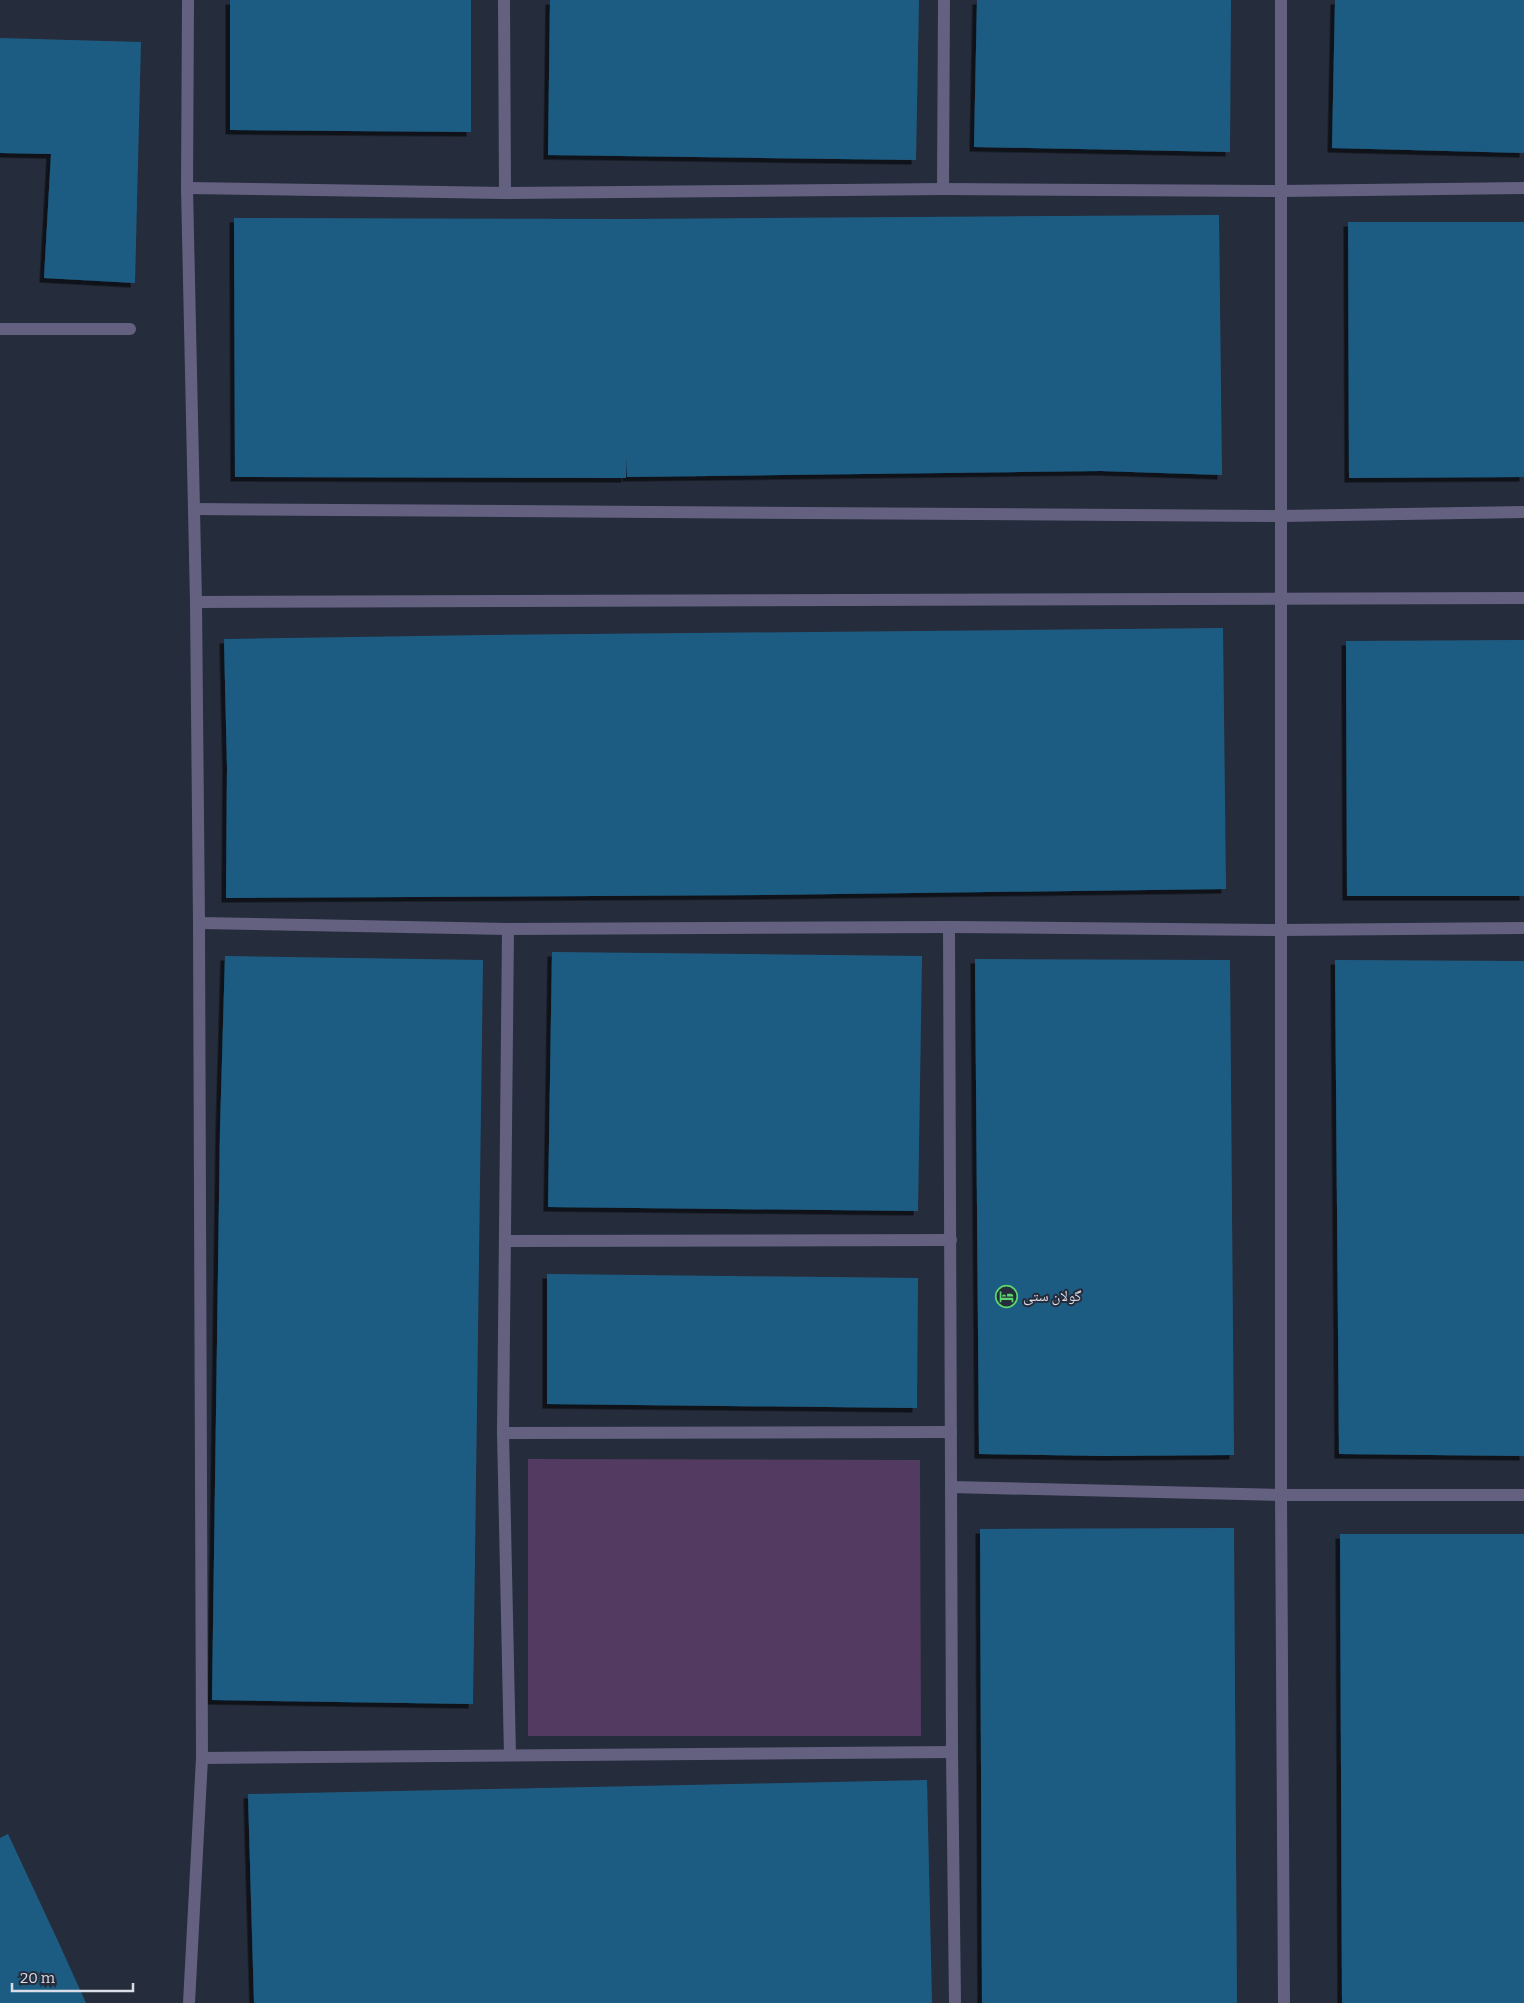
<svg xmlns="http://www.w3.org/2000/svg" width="1524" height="2003" font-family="Bitter,'Noto Naskh Arabic',serif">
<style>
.green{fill:#523a60}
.building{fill:#1f5c82;filter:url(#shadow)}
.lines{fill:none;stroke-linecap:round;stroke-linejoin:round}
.street{stroke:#646180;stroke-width:12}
.labels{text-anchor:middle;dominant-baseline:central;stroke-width:4;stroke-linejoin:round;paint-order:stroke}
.poi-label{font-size:15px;fill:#d9dde7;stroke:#252c3b;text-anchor:start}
</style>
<defs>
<filter id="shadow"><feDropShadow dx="-4.5" dy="4.5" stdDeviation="0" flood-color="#0009"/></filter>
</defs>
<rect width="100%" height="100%" fill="#252c3b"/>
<!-- green -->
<path class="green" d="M528,1459L920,1460L921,1736H528Z"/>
<!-- building -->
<g class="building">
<path d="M230,0H471V132L230,130Z"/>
<path d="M550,0H919L916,160L548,155Z"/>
<path d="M977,0H1231L1230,152L974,147Z"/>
<path d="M1335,0H1524V153L1332,148Z"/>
<path d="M0,38L141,42L135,283L44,278L51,154L0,153Z"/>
<path d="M1219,215L1222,475L1101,471L627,477V456L626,478L235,477L234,218L625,219Z"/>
<path d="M1348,222H1524V477L1349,478Z"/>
<path d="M1223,628L1226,889L763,895L226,898L227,767L224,639L487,635Z"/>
<path d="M1524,640V896H1347L1346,641Z"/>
<path d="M552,952L922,956L918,1211L548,1207Z"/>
<path d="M225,956L483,960L473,1704L212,1700L220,1129Z"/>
<path d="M975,959L1230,960L1234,1455L1104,1456L979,1454Z"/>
<path d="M1335,960L1524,961V1456L1339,1454Z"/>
<path d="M547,1274L918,1278L917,1408L547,1404Z"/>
<path d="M1234,1528L1237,2003H982L980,1529Z"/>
<path d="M1340,1534H1524V2003H1342Z"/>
<path d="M927,1780L932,2003H254L248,1794Z"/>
<path d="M8,1834L57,1939L86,2003H0V1838Z"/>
</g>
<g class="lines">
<!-- street -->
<g class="street">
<path d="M188,0L187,188L196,602L199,923L202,1758L189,2003"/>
<path d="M504,0L505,193"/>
<path d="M1281,0V1495L1284,2003"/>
<path d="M187,188L505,193L943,189L1281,191L1524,188"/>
<path d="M943,189L944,0"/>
<path d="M0,329H130"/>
<path d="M194,509L1281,516L1524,512"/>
<path d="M196,602L1524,598"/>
<path d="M199,923L508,929L949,927L1281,930L1524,928"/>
<path d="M949,927L952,1752L955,2003"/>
<path d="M508,929L503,1433L510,1755"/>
<path d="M505,1241L951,1240"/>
<path d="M503,1433L951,1432"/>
<path d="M951,1487L1281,1495H1524"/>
<path d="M202,1758L952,1752"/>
</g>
</g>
<!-- icons -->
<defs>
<symbol id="hotel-ring" viewBox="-11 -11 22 22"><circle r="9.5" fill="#252c3b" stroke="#5cd56d" stroke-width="1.5"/><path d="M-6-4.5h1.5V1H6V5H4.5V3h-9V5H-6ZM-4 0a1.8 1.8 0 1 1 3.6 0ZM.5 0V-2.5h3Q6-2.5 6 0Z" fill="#5cd56d"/></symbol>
</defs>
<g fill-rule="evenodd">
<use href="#hotel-ring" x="994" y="1284" width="25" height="25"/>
</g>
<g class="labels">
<!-- poi labels -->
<g class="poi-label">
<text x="1023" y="1296">گولان ستی</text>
</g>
</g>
<!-- scale -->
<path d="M12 1983v8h121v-8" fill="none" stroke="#d9dde7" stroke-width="2.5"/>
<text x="20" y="1983" font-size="15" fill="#d9dde7" stroke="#252c3b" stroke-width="4" paint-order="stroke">20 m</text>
</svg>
